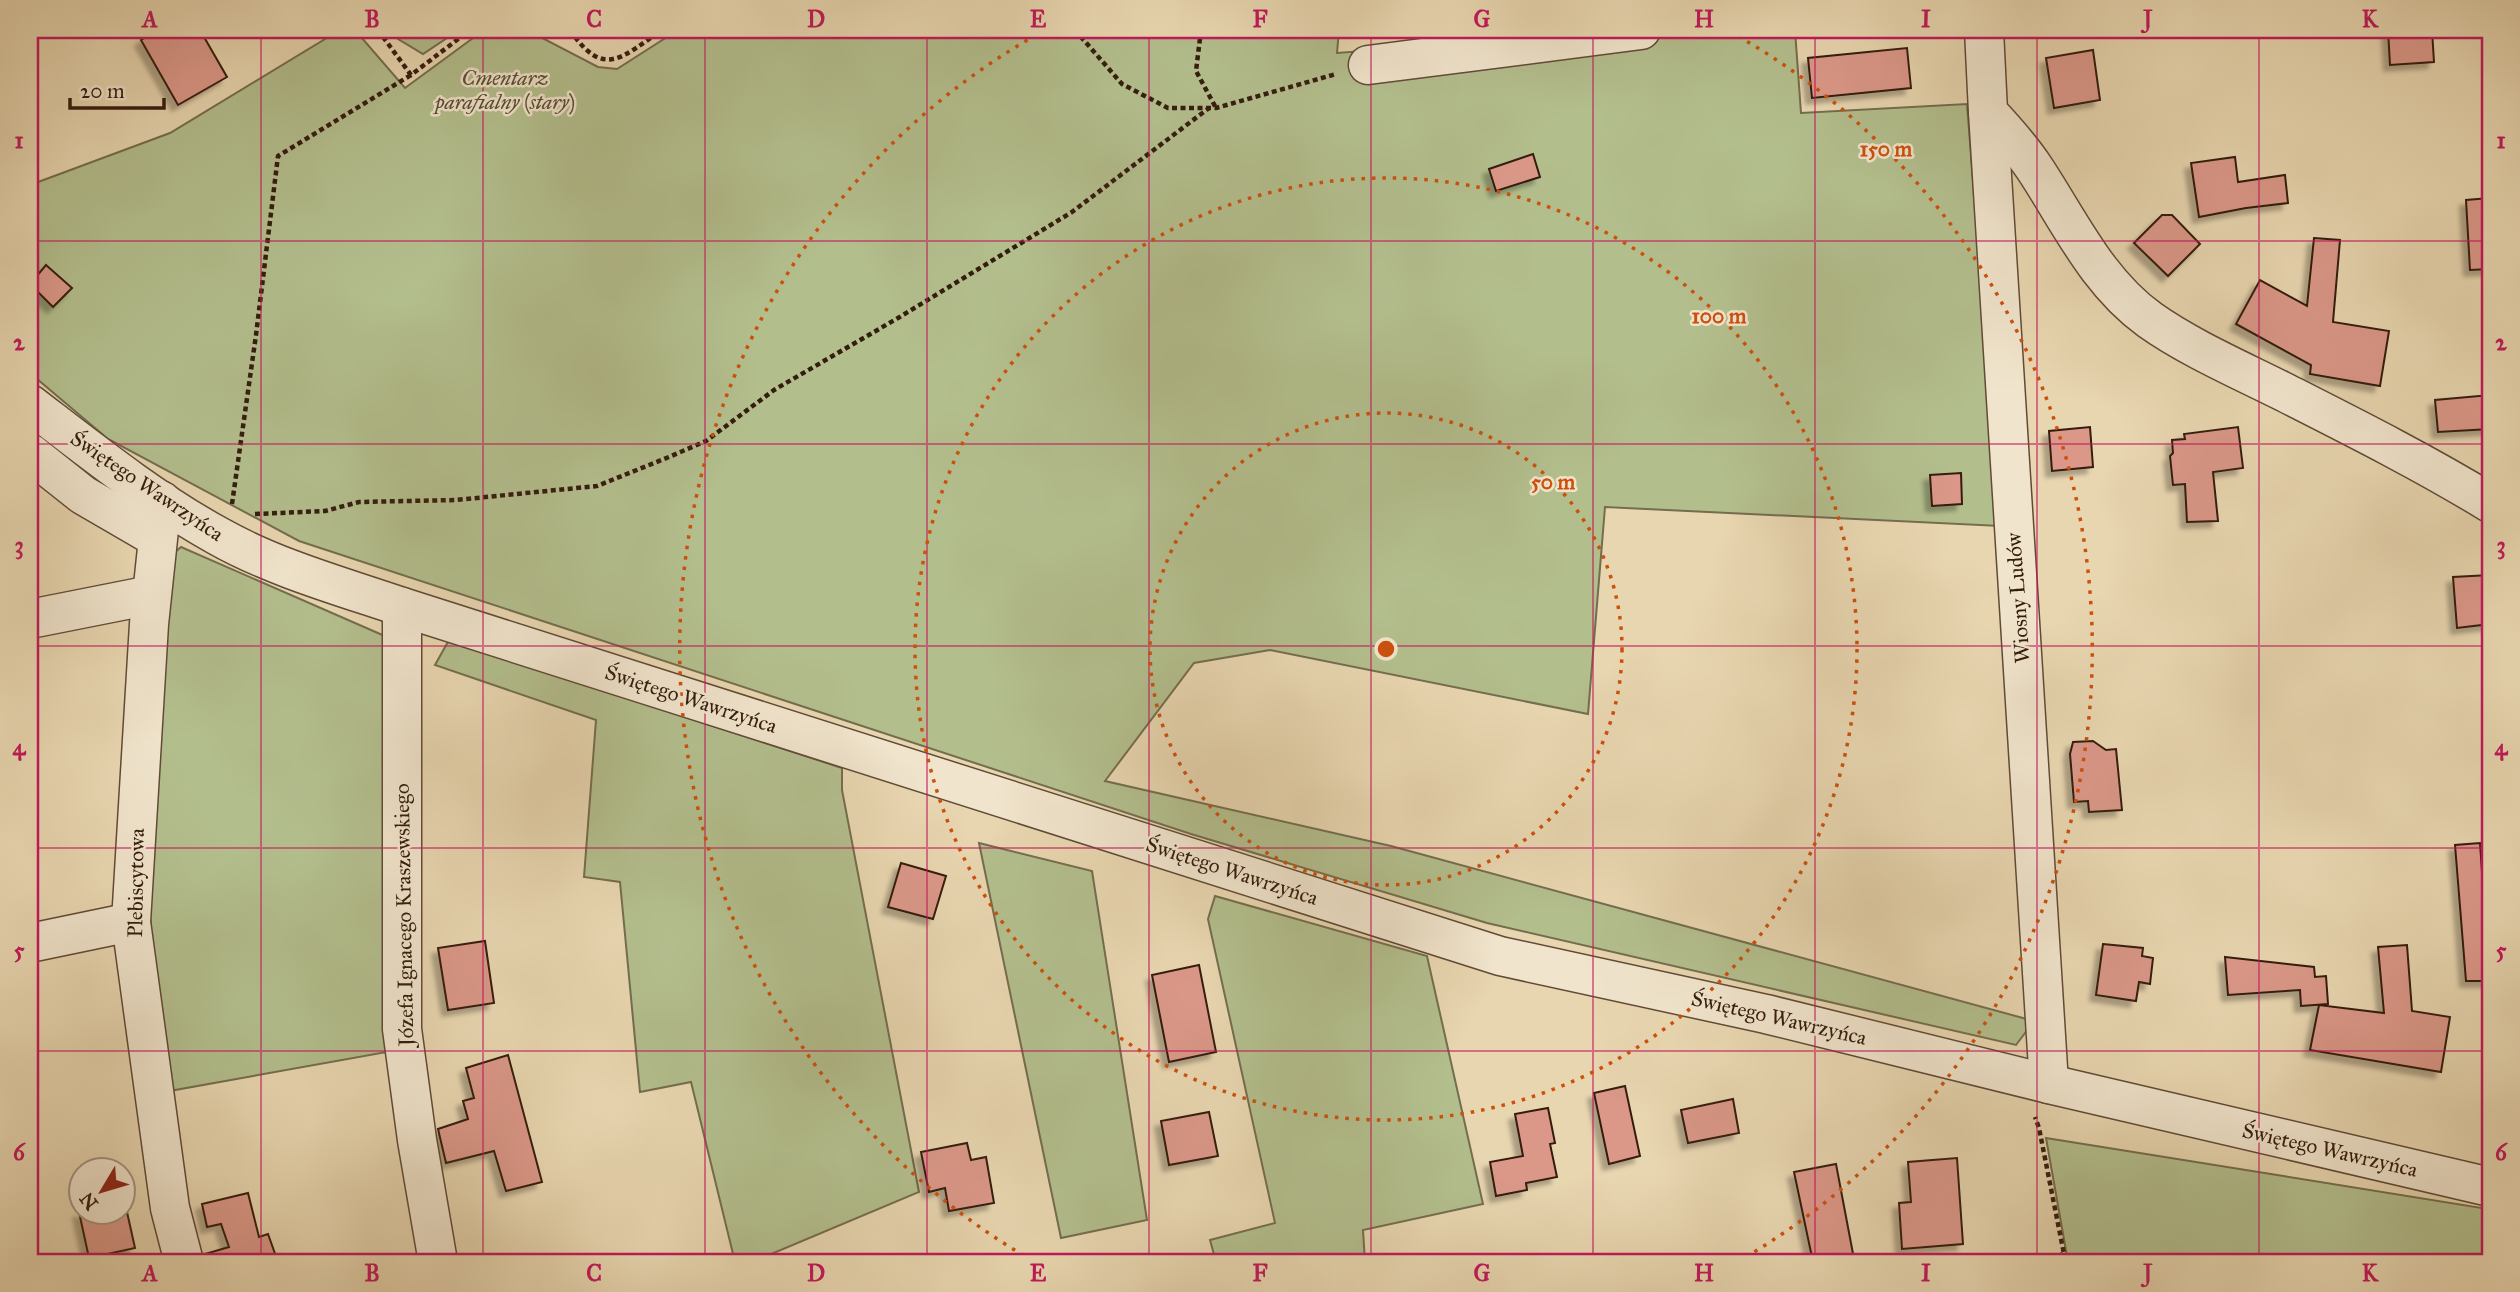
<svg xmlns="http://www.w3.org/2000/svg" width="2520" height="1292" font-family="'IM FELL Great Primer',serif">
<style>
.green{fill:#b3be8d;stroke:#746d4e;stroke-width:2}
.building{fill:#db9889;stroke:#341c0e;stroke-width:2;filter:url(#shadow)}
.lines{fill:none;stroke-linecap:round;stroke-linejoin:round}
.minor-casing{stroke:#614a36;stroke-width:41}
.path{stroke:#341c0e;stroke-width:4.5;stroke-dasharray:5 3.5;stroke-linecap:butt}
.minor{stroke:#f0e4cc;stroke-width:38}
.grid{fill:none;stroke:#c2185b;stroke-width:2;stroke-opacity:0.55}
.ring{fill:none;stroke:#cd500c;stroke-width:3.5;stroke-dasharray:3.5 7}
.labels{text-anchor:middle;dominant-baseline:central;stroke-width:5;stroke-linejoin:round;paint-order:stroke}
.park-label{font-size:21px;font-style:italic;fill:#5a4d34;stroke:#f0e4cc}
.street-label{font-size:21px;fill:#341c0e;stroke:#f0e4cc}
.centre{fill:#cd500c;stroke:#f0e4cc;stroke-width:3.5}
.ring-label{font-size:21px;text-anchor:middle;font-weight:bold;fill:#cd500c;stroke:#f0e4cc;stroke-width:5;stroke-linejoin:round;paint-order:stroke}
.neatline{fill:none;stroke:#c2185b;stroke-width:2.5}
.grid-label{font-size:23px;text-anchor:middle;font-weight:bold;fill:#c2185b}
</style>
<defs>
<filter id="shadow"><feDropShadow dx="-6" dy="6" stdDeviation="2" flood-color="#0004"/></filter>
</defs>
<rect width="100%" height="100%" fill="#e8d6b0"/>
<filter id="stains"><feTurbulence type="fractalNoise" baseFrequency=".00286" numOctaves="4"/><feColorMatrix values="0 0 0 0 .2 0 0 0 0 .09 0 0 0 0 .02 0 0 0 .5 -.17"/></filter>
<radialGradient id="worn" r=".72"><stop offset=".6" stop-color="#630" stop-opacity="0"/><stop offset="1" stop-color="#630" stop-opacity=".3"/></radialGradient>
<!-- green -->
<g class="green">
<path d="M340,30H355L405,88L484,30H527L598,67L617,69L678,30H1339L1337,53L1647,30H1795L1801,113L1967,104L2000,526L1605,507L1588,714L1270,650L1194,663L1105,781L1391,846L2034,1021L2016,1045L1487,923L1191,834L299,541L108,439L30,373V185L170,133Z"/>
<path d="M390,30H459L423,54L398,39Z"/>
<path d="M181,547L387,637V1052L164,1092L145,921L166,560Z"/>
<path d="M449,640L842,768V790L919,1192L752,1262H735L691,1082L640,1092L620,882L584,877L596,720L435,665Z"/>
<path d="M979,843L1092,871L1147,1220L1061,1238Z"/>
<path d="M1215,896L1427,956L1483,1204L1363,1230L1365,1262H1216L1210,1240L1275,1223L1208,919Z"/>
<path d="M2046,1138L2482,1208L2490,1262H2068Z"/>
</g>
<!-- building -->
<g class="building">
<path d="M157,30H200L227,77L178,105L141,40Z"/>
<path d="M2388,30H2432L2434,62L2390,65Z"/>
<path d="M1907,48L1911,88L1812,98L1808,58Z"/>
<path d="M2093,50L2100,100L2054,108L2046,58Z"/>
<path d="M1533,154L1540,177L1496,191L1489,169Z"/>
<path d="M2235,157L2238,182L2285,175L2288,203L2246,208L2199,217L2191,163Z"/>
<path d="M2490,198V269L2470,270L2466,200Z"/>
<path d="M2162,215H2172L2200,244L2168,276L2134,243Z"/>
<path d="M2314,238L2340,240L2333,322L2389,331L2380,386L2310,374L2311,365L2236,324L2260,280L2307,306Z"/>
<path d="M46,265L72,288L53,307L30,284Z"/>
<path d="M2490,395V429L2438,432L2435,400Z"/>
<path d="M2090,427L2093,467L2052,471L2049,431Z"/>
<path d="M2238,427L2243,468L2213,472L2218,521L2187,522L2185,484L2173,485L2170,456L2173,453L2172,440L2185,439L2184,434Z"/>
<path d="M1961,473L1962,504L1932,506L1930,475Z"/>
<path d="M2490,575V624L2457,628L2453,577Z"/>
<path d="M2093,741L2106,750L2116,749L2122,810L2089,812L2088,801L2074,802L2070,754L2073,742Z"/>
<path d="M2480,843L2482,872L2490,871V981H2466L2455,845Z"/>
<path d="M901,863L946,876L933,919L888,907Z"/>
<path d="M485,941L494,1003L448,1010L438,948Z"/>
<path d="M2103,944L2143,948L2142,956L2153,958L2150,984L2139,982L2136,1001L2096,995Z"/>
<path d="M2407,945L2412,1011L2450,1017L2441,1072L2310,1050L2319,1005L2384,1013L2378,947Z"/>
<path d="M2225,957L2314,967L2315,977L2326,976L2328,1004L2301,1006L2300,990L2228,995Z"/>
<path d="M1199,965L1216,1052L1169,1062L1152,975Z"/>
<path d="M508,1055L542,1182L506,1191L494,1151L446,1163L438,1129L468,1119L463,1101L474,1098L466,1068Z"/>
<path d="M1625,1086L1640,1156L1609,1164L1594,1093Z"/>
<path d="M1733,1099L1739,1133L1688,1143L1681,1110Z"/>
<path d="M1548,1108L1555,1143L1550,1144L1557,1177L1526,1183L1527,1190L1496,1196L1490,1162L1523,1156L1515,1114Z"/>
<path d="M1209,1112L1218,1156L1169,1165L1161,1121Z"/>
<path d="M967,1143L971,1160L986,1157L994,1203L949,1211L945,1188L929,1192L921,1152Z"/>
<path d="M1957,1158L1963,1244L1902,1249L1899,1203L1911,1202L1908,1162Z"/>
<path d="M1836,1164L1854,1259L1837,1262H1813L1794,1172Z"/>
<path d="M248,1193L259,1237L268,1234L278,1262H205V1254L229,1247L221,1224L207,1227L202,1204Z"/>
<path d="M79,1212H127L135,1248L89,1258Z"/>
</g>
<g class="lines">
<defs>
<g id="minor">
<path d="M1984,30L1988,112C2005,130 2021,148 2035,169C2070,222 2097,282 2150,320C2188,347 2238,369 2280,390C2351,426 2423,462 2490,503"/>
<path d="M1368,65L1641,30"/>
<path d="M1988,112L2049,1084"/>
<path d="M30,404C90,450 151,499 218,536C275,568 340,586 402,607L1500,956L1766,1014L2049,1084L2490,1187"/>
<path d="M30,453L83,495L157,538"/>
<path d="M162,501L149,624L131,922L170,1208L184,1262"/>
<path d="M402,607V1029L417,1140L438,1262"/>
<path d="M30,619L151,595"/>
<path d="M30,943L131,922"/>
</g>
</defs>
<!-- minor casing -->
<use href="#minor" class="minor-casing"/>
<!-- path -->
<g class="path">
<path d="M378,30L411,75L470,30"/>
<path d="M570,30C604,80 622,57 662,30"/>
<path d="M1075,30L1122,84L1168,108H1216L1336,74"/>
<path d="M1201,30L1196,71L1216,108"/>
<path d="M232,504L256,335L278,156L411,75"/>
<path d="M255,514L325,511L359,502L456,500L597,486L669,457L706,441L774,390L898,318L1072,212L1209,108"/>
<path d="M2033,1262L2064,1254L2039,1128L2035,1117"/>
</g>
<!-- minor -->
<use href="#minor" class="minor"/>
</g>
<!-- grid -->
<path class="grid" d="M261,30V1262M483,30V1262M705,30V1262M927,30V1262M1149,30V1262M1371,30V1262M1593,30V1262M1815,30V1262M2037,30V1262M2259,30V1262M30,241H2490M30,444H2490M30,646H2490M30,848H2490M30,1051H2490"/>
<!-- distance rings -->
<g class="ring">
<circle cx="1386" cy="649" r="236"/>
<circle cx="1386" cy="649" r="471"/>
<path d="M1033 1261A707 707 0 0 1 1043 31M1729 31A707 707 0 0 1 1739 1261"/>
</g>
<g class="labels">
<!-- park labels -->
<g class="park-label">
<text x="505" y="78">Cmentarz<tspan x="505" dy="24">parafialny (stary)</tspan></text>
</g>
<!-- street labels -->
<g class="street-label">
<text transform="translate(147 486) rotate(34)">Świętego Wawrzyńca</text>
<text transform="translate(2018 598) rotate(-94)">Wiosny Ludów</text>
<text transform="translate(691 699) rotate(18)">Świętego Wawrzyńca</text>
<text transform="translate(1232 871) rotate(18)">Świętego Wawrzyńca</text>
<text transform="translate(136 883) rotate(-89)">Plebiscytowa</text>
<text transform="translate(404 915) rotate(-91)">Józefa Ignacego Kraszewskiego</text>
<text transform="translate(1779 1018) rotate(13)">Świętego Wawrzyńca</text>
<text transform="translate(2330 1150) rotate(13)">Świętego Wawrzyńca</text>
</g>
</g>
<circle cx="1386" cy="649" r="10" class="centre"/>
<g class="ring-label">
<text x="1886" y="156">150 m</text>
<text x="1719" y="323">100 m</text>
<text x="1553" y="489">50 m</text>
</g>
<!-- margin -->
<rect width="2520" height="1292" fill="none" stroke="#e8d6b0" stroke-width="77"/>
<!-- north arrow -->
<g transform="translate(102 1191) rotate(232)"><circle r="33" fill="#f0e4cc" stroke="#a59480" stroke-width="2"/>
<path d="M0-5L12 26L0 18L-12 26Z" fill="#8f2418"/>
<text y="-10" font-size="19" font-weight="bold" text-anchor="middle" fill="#341c0e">N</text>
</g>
<!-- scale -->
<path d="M70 98v10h94v-10" fill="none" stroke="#341c0e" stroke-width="3.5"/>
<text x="80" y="98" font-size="21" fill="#341c0e" stroke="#f0e4cc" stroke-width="5" paint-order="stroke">20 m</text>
<rect x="38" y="38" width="2444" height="1216" class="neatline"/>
<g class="grid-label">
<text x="150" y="27">A</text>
<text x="372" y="27">B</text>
<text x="594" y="27">C</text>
<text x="816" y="27">D</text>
<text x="1038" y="27">E</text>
<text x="1260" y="27">F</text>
<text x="1482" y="27">G</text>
<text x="1704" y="27">H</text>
<text x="1926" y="27">I</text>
<text x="2148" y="27">J</text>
<text x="2370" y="27">K</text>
<text x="19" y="148">1</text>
<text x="2501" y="148">1</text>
<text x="19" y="350">2</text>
<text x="2501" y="350">2</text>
<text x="19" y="553">3</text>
<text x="2501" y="553">3</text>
<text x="19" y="755">4</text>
<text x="2501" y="755">4</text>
<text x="19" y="958">5</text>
<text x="2501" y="958">5</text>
<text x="19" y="1160">6</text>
<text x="2501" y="1160">6</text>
<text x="150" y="1281">A</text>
<text x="372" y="1281">B</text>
<text x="594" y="1281">C</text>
<text x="816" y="1281">D</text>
<text x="1038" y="1281">E</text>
<text x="1260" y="1281">F</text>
<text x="1482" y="1281">G</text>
<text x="1704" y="1281">H</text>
<text x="1926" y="1281">I</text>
<text x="2148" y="1281">J</text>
<text x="2370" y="1281">K</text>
</g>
<rect width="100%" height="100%" filter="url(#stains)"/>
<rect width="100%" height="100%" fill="url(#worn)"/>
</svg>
